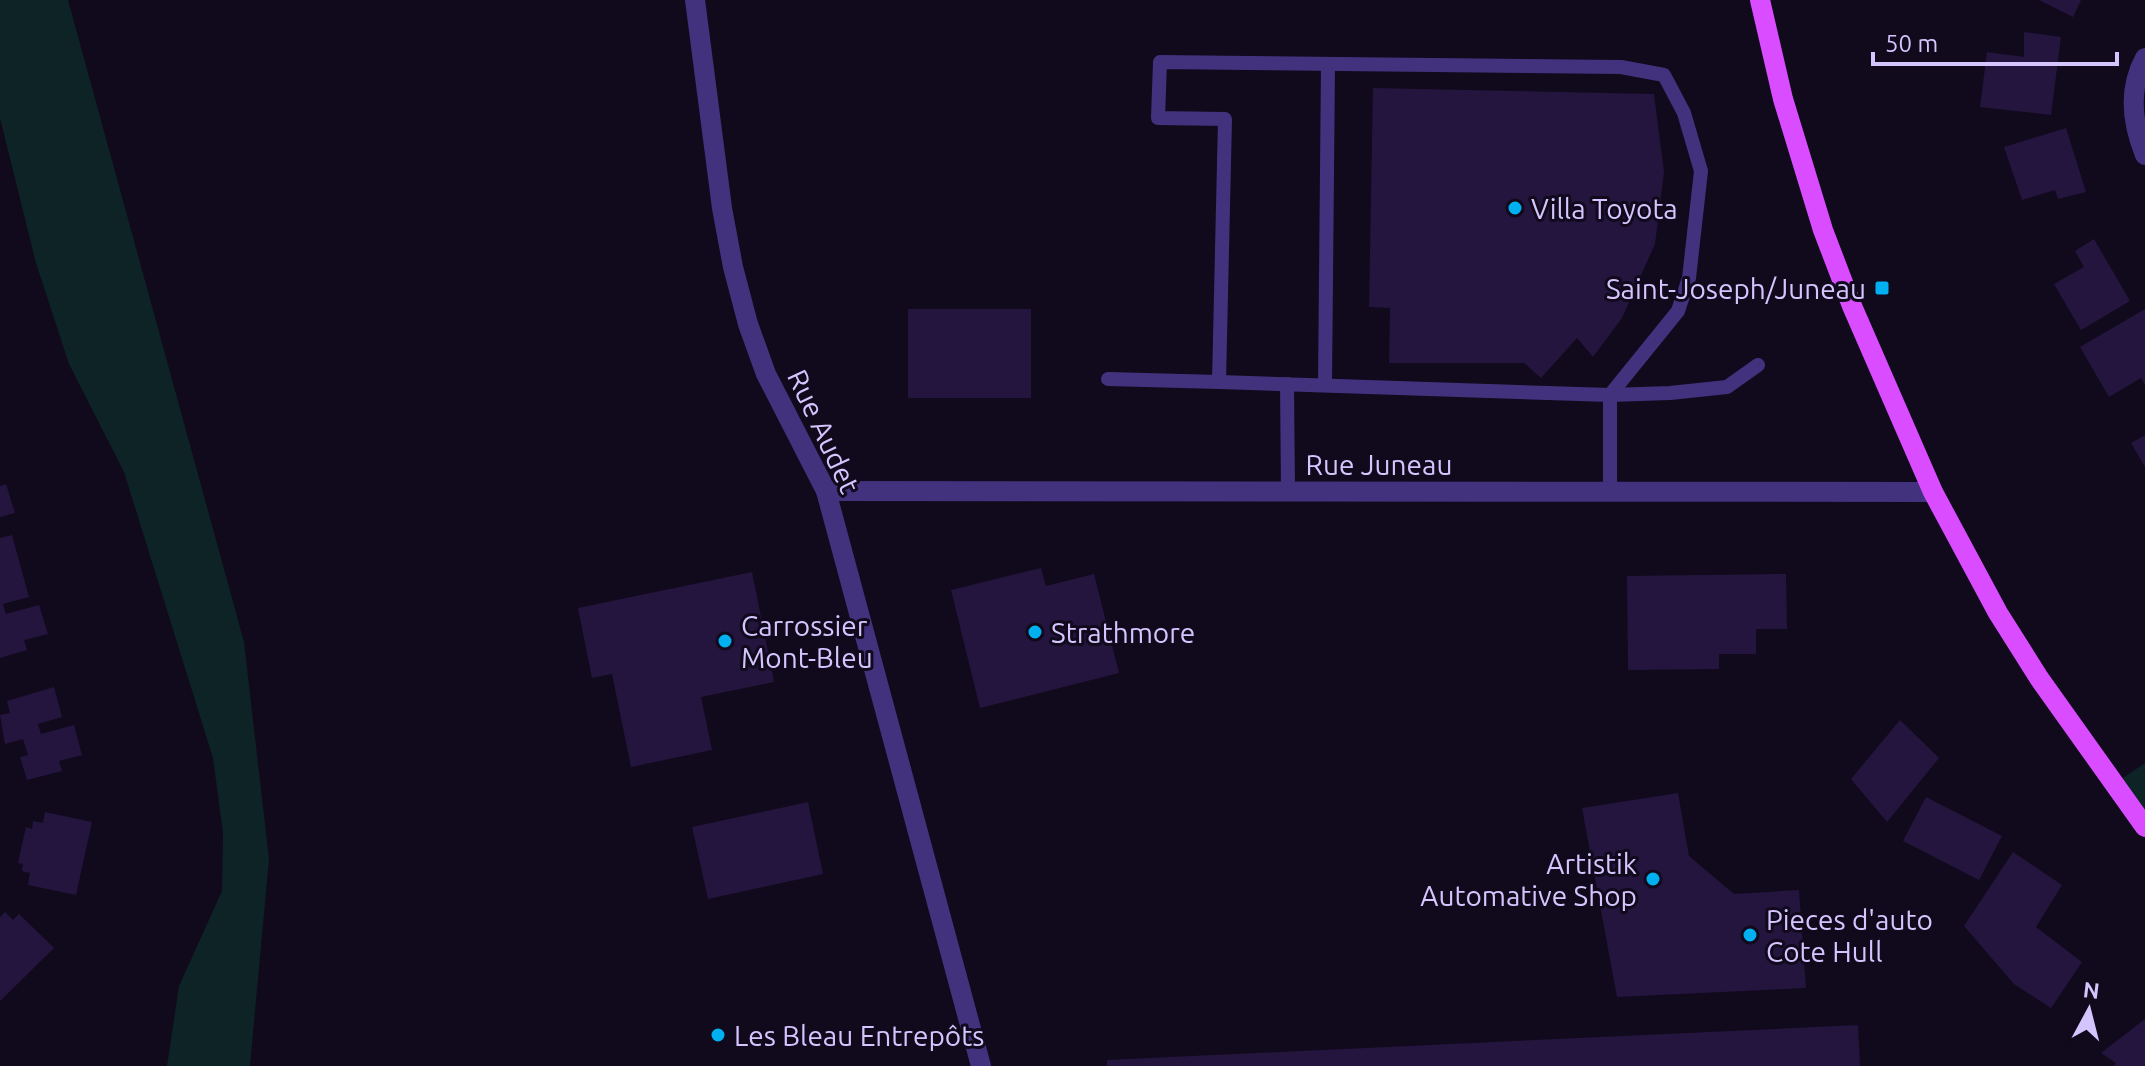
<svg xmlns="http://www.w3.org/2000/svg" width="2145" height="1066" font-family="Ubuntu,sans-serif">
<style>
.green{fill:#0d2326}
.building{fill:#24153e}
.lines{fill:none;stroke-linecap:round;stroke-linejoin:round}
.service{stroke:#42327e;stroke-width:14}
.minor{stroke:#42327e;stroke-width:20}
.primary{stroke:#da4cff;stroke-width:20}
.poi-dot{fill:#00b0f0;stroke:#100a1c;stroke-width:3}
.labels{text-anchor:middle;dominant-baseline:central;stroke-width:6;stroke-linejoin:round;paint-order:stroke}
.poi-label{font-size:28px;fill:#d5c5ff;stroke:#100a1c;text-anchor:start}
.street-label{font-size:28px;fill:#d5c5ff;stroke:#100a1c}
</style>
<rect width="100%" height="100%" fill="#100a1c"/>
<!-- green -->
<g class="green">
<path d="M0,0H68L244,642L269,859L250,1066H167L179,986L222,891L223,833L213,758L124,472L69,364L36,263L0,118Z"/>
<path d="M2145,763V827L2114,784Z"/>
</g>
<!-- building -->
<g class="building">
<path d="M2039,0H2081L2073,17Z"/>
<path d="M2024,32L2061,37L2051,115L1980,107L1987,52L2024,57Z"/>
<path d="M1373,88L1654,94L1664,172L1655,244L1622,318L1593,357L1577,338L1541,378L1524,363H1389L1390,308L1369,307Z"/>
<path d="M2066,128L2086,192L2058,199L2055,190L2022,200L2004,147Z"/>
<path d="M2094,239L2130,301L2081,330L2054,284L2084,267L2075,251Z"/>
<rect x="908" y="309" width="123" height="89"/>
<path d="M2145,309V385L2141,378L2109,397L2080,347Z"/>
<path d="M2145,435V467L2131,443Z"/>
<path d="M6,484L15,513L0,517V486Z"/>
<path d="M12,535L29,597L3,604L6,614L39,605L48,634L24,640L27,650L0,658V538Z"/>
<path d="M1041,568L1046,586L1094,574L1119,673L980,708L951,590Z"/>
<path d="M752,572L774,682L701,697L712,750L631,767L612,674L592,678L578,608Z"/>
<path d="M1786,574L1787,629H1756V654H1719V669L1628,670L1627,576Z"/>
<path d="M54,687L62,717L38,724L41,734L74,725L82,755L59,761L62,771L27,780L20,757L28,755L23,739L5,744L0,715L10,713L7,701Z"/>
<path d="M1900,720L1939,758L1887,822L1851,779Z"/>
<path d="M1678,793L1689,856L1734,894L1799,890L1806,988L1617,997L1582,808Z"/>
<path d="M1926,797L2002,836L1979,880L1903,841Z"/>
<path d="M808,802L823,874L708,899L692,827Z"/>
<path d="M45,812L92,822L76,895L28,885L30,873L22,871L23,864L18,863L26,827L32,829L33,821L43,823Z"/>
<path d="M2013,852L2062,885L2036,927L2082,962L2051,1008L2014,984L1964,926Z"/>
<path d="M5,912L13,920L19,914L54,948L0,1001V917Z"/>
<path d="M2145,1019V1066H2114L2116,1063L2101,1053Z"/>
<path d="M1858,1025L1860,1066H1107V1060Z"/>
</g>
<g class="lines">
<!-- service -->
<g class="service">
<path d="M1108,379L1219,382L1225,119L1158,118L1160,62L1621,67L1664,75L1684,113L1701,171L1689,278L1678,311L1610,395V492"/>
<path d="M1219,382L1610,395L1670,393L1727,387L1758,365"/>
<path d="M1287,384L1288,492"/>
<path d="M1325,385L1328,64"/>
</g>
<!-- minor -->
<g class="minor">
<path d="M695,0L722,208L733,267L748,324L766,374L826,491L981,1066"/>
<path d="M2145,58C2128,89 2132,123 2145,155"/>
<path d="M826,491L1933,492"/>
</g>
<!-- primary -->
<path class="primary" d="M1760,0L1783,99L1823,230L1852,306L1933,492L1998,613L2039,678L2145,827"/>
</g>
<!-- markers -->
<g class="poi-dot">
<circle cx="1515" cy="208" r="8"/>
<rect x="1874" y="280" width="16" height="16" rx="4"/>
<circle cx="1035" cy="632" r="8"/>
<circle cx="725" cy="641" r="8"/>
<circle cx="1653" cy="879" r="8"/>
<circle cx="1750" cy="935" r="8"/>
<circle cx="718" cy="1035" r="8"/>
</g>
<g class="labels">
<!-- poi labels -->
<g class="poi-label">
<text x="1531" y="208">Villa Toyota</text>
<text x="1866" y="288" text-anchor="end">Saint-Joseph/Juneau</text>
<text x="741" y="625">Carrossier<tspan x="741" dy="32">Mont-Bleu</tspan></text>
<text x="1051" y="632">Strathmore</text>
<text x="1637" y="863" text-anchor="end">Artistik<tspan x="1637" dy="32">Automative Shop</tspan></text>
<text x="1766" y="919">Pieces d'auto<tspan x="1766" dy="32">Cote Hull</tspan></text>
<text x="734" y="1035">Les Bleau Entrepôts</text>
</g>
<!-- street labels -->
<g class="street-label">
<text transform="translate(824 431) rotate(65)">Rue Audet</text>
<text x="1379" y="464">Rue Juneau</text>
</g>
</g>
<!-- north arrow -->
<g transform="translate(2089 1010) rotate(7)" stroke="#100a1c" stroke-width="6" paint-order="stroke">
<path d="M0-6L14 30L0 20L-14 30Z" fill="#d5c5ff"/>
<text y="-12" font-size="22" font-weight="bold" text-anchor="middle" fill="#d5c5ff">N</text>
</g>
<!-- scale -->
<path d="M1873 52v12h244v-12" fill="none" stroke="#d5c5ff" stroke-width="4"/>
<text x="1885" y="52" font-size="24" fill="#d5c5ff" stroke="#100a1c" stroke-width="6" paint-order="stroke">50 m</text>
</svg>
